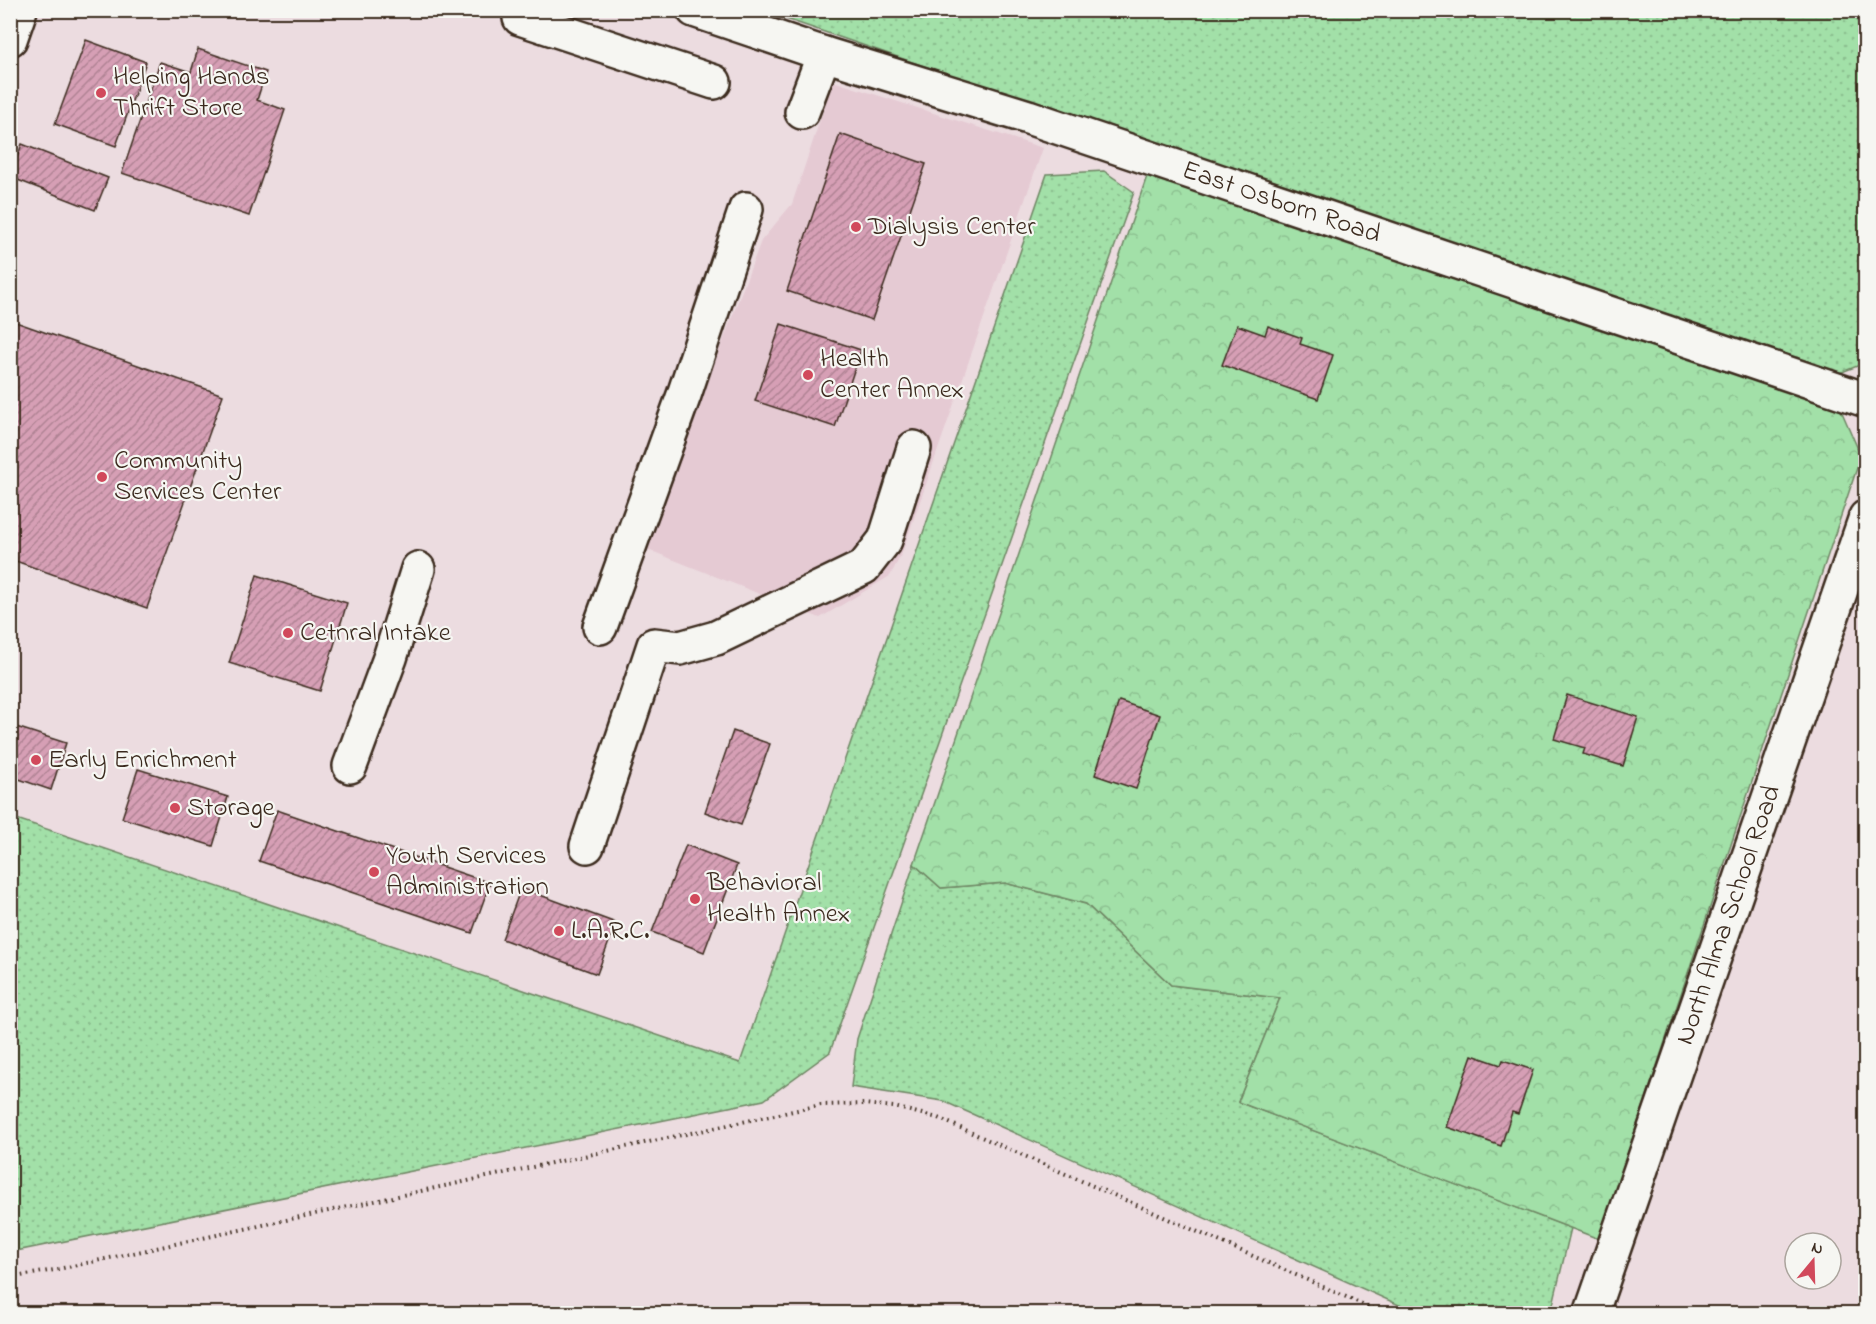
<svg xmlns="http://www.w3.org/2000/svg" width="1876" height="1324" font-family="'Indie Flower',sans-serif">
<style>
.built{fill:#e5cad3}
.grass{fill:url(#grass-dots);stroke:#6e8563;stroke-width:1.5}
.forest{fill:url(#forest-crowns);stroke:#6e8563;stroke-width:1.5}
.building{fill:url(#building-hatch);stroke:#3b2a1e;stroke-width:1.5}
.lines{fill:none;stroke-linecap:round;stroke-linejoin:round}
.minor-casing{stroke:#3b2a1e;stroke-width:38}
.path{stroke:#3b2a1e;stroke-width:4;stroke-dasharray:1.5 4.5;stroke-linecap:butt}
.minor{stroke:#f6f6f2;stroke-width:33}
.poi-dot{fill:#d1495b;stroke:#f6f6f2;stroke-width:2}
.labels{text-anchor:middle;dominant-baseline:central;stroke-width:4.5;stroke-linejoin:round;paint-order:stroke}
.poi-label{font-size:27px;fill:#3b2a1e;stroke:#f6f6f2;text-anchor:start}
.street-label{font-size:27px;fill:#3b2a1e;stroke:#f6f6f2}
</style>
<defs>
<pattern id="grass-dots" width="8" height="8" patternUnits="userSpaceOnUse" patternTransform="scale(1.5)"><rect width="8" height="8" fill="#a2e0a8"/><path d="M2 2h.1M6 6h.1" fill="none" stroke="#8cc090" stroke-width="1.8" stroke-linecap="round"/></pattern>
<pattern id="forest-crowns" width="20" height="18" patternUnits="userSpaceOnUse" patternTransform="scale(1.5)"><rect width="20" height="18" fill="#a2e0a8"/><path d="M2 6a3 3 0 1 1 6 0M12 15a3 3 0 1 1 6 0" fill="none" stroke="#8cc090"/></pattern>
<pattern id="building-hatch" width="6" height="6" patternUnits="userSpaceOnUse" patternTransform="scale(1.5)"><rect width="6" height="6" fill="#d69fb5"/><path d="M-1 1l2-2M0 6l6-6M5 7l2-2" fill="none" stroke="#af8293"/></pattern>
</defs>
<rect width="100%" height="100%" fill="#ecdce0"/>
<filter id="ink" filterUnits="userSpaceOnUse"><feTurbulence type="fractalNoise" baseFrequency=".0167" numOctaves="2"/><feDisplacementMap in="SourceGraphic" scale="12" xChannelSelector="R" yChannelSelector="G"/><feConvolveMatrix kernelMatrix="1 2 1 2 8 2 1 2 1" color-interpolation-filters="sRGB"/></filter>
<g filter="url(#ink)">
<!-- built -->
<path class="built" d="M833,81L1043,148L902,553L890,576L820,618L644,548L761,241L792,204Z"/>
<!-- grass -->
<g class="grass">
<path d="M763,11H1865V363L1832,376Z"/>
<path d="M1104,171L1134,192L830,1052L764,1100L11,1252V817L740,1063L1047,174Z"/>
<path d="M914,864L941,888L1005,883L1086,904L1171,985L1280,998L1238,1102L1571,1228L1551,1313H1417L943,1101L851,1087L857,1039Z"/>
</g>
<!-- forest -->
<path class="forest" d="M1148,173L1841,410L1861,456L1599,1239L1238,1102L1280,998L1171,985L1086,904L1005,883L941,888L914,864Z"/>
<!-- building -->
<g class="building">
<path d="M86,40L146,62L116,146L55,124Z"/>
<path d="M198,49L266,72L257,100L285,110L249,216L122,173L160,62L191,72Z"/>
<path d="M840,134L926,164L872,320L787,291Z"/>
<path d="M22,144L108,178L95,210L10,177Z"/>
<path d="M10,320L223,395L147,608L10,559Z"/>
<path d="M781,324L861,350L835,427L755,401Z"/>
<path d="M1237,325L1265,335L1268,326L1302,338L1300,344L1333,355L1318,399L1222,365Z"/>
<path d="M257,575L347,603L320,691L229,663Z"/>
<path d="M1567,695L1638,717L1623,766L1583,754L1585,748L1554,739Z"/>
<path d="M1119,701L1160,715L1136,789L1095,775Z"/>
<path d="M10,725L66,743L51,790L10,776Z"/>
<path d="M733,731L770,744L741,825L705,812Z"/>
<path d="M138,769L228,797L213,846L122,818Z"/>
<path d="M277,810L490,883L472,933L259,861Z"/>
<path d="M686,845L737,865L704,952L652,932Z"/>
<path d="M521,888L616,923L597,974L502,939Z"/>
<path d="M1472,1055L1501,1065L1503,1060L1533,1070L1518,1114L1512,1112L1501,1146L1447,1127Z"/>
</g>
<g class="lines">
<defs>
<g id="minor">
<path id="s1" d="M694,10L824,54L1028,117L1866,400"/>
<path d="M520,18L714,82"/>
<path d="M10,39L20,10"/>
<path d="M802,112L824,54"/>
<path d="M600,627L684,395L746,209"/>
<path d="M350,766L390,658L418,569"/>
<path d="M587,846L654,645L680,648L716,638L864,567L885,540L914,448"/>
<path id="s2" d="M1591,1314L1866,517"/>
</g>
</defs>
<!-- minor casing -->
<use href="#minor" class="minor-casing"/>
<!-- path -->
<path class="path" d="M10,1278L54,1270L821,1105L864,1104L894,1107L938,1118L1385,1314"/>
<!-- minor -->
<use href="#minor" class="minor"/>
</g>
</g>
<!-- markers -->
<g class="poi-dot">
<circle cx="101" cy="93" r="6"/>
<circle cx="856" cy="227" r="6"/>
<circle cx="808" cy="375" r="6"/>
<circle cx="102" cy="477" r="6"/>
<circle cx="288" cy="633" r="6"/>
<circle cx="36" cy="760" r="6"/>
<circle cx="175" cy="808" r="6"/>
<circle cx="374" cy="872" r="6"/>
<circle cx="695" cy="899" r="6"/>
<circle cx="559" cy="931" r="6"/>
</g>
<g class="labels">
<!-- poi labels -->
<g class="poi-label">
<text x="113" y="77">Helping Hands<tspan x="113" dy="31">Thrift Store</tspan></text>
<text x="868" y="227">Dialysis Center</text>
<text x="820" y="359">Health<tspan x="820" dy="31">Center Annex</tspan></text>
<text x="114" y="461">Community<tspan x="114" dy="31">Services Center</tspan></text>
<text x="300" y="633">Cetnral Intake</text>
<text x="48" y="760">Early Enrichment</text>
<text x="187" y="808">Storage</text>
<text x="386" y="856">Youth Services<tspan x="386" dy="31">Administration</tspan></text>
<text x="707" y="883">Behavioral<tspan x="707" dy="31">Health Annex</tspan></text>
<text x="571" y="931">L.A.R.C.</text>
</g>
<!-- street labels -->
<g class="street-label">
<text stroke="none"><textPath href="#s1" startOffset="618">East Osborn Road</textPath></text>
<text stroke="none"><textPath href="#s2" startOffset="422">North Alma School Road</textPath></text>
</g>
</g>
<!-- margin -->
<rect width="1876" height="1324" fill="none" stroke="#f6f6f2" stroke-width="36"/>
<rect x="18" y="18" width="1840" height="1288" fill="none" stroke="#3b2a1e" stroke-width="2" filter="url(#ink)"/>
<!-- north arrow -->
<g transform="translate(1813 1261) rotate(19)"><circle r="28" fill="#f6f6f2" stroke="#aba49d" stroke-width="1.5"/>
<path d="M0-4.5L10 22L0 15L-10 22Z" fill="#d1495b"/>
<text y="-9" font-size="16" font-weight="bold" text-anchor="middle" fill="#3b2a1e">N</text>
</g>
</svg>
